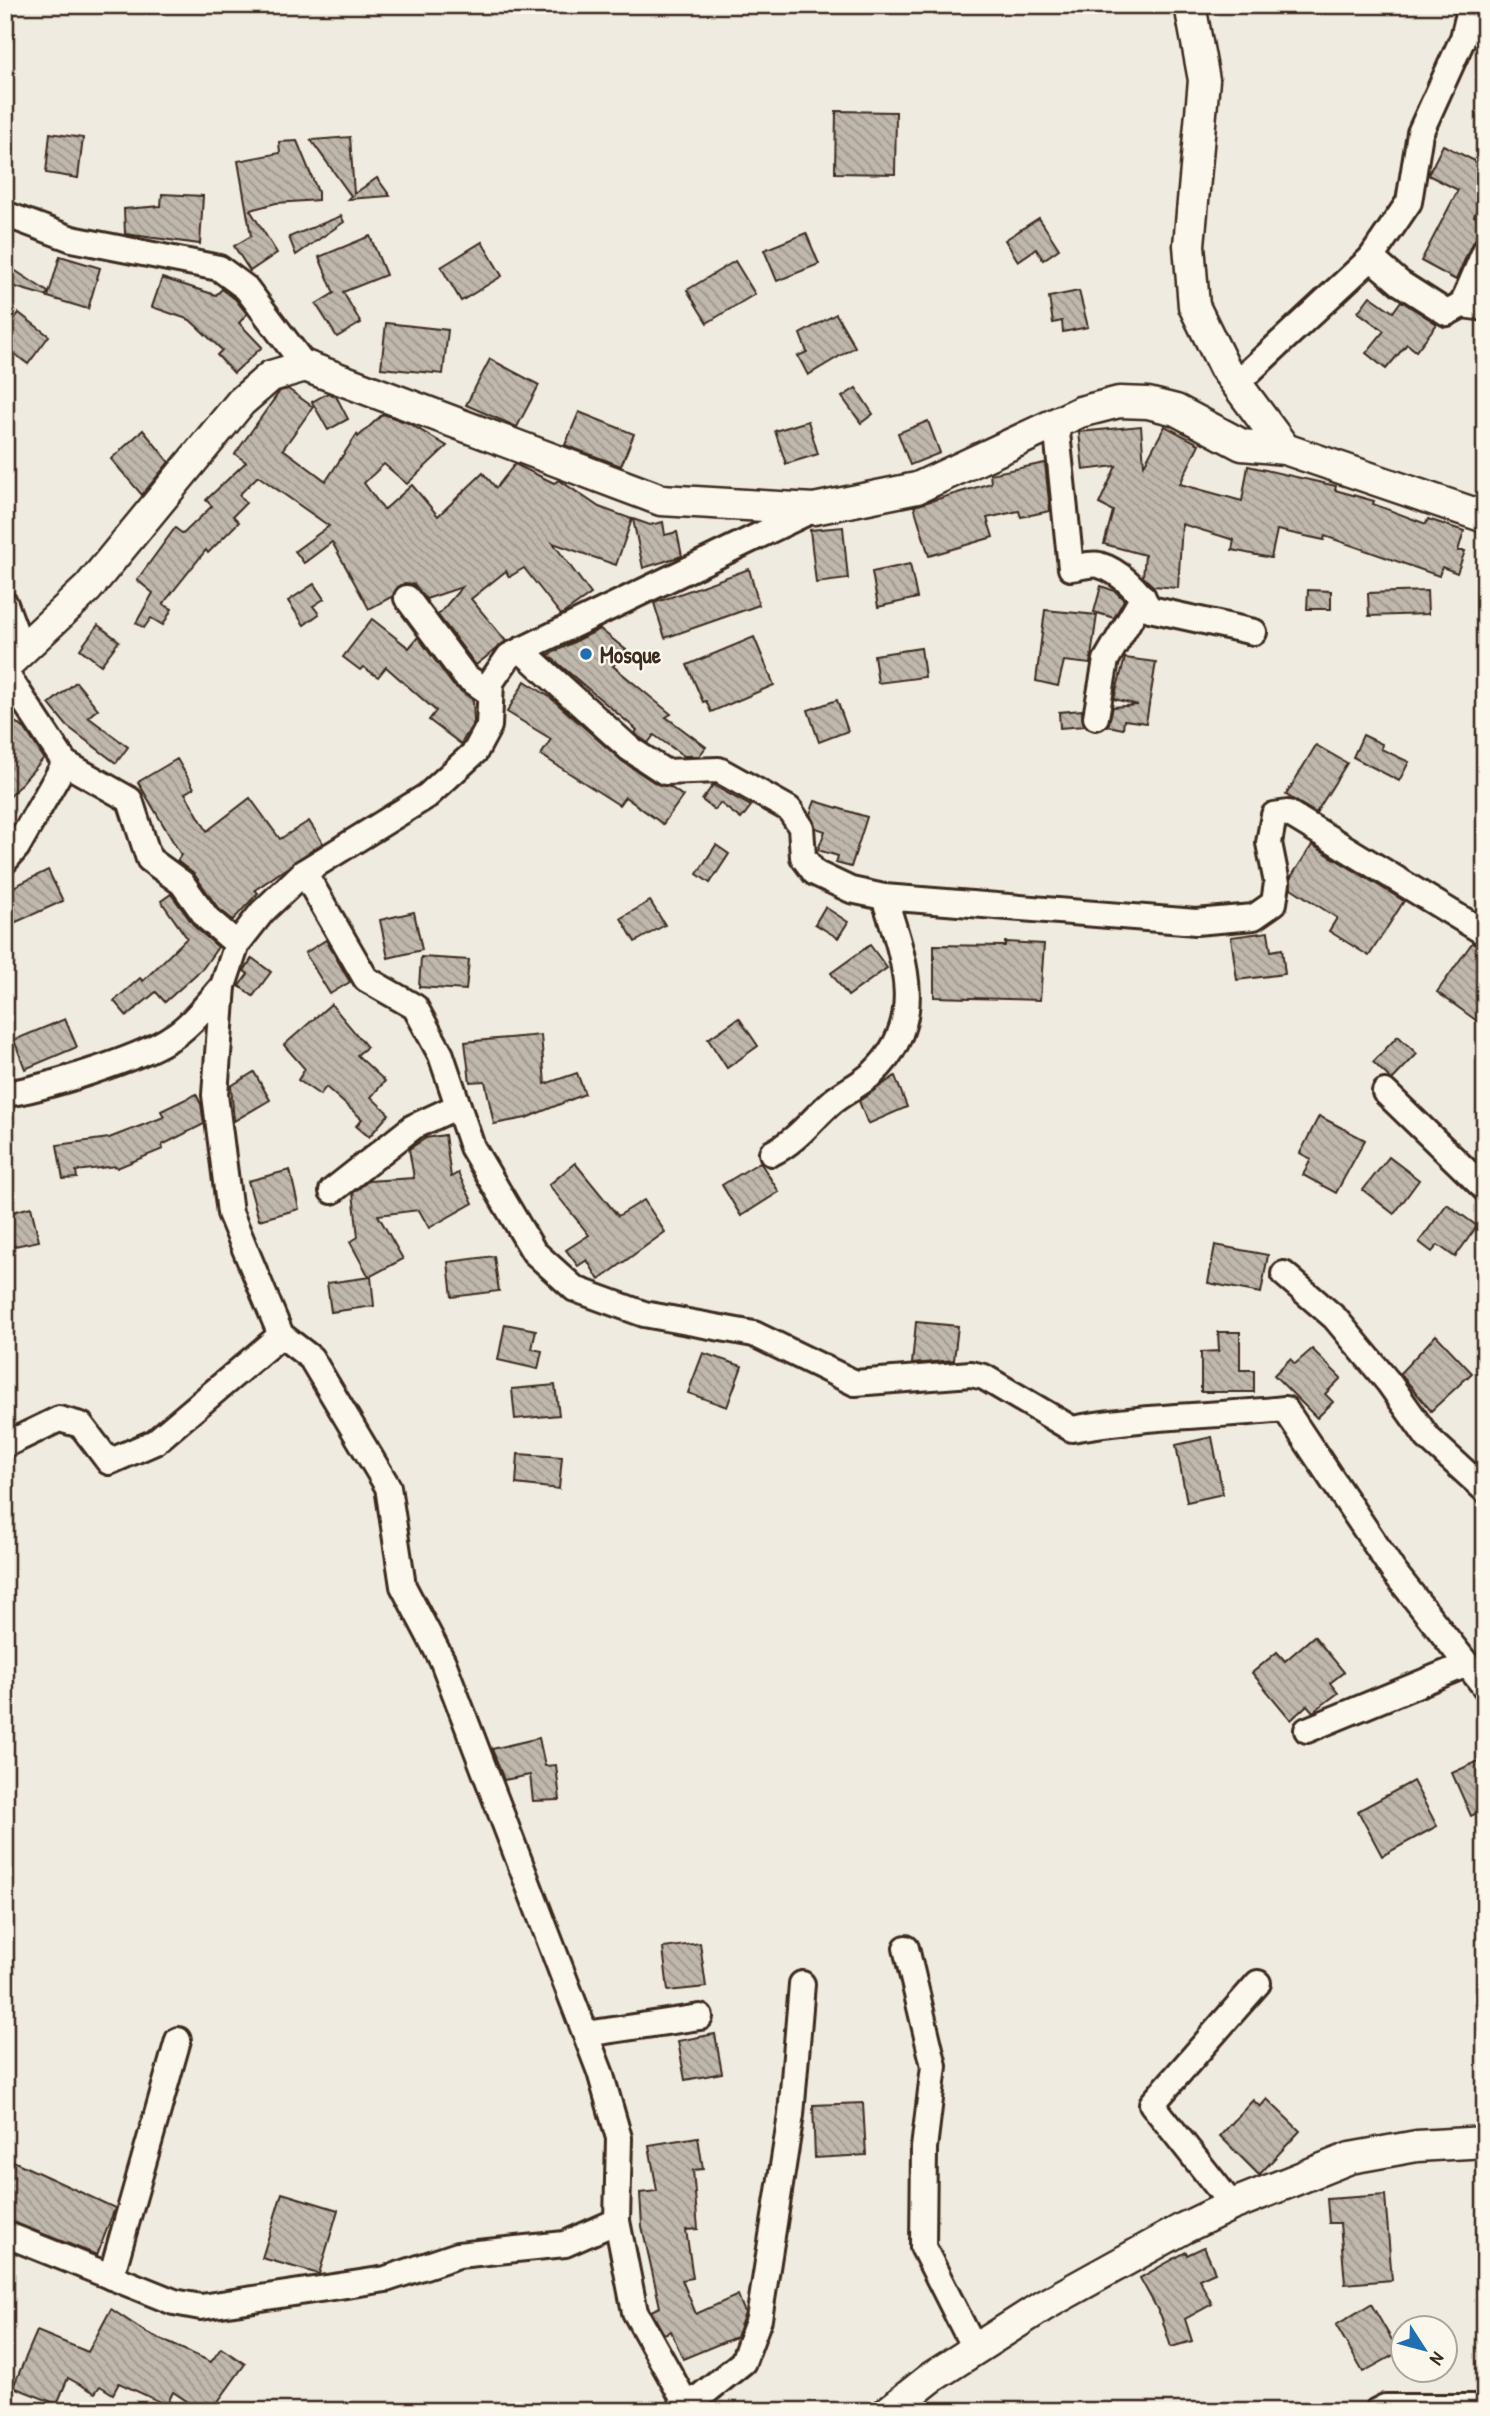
<svg xmlns="http://www.w3.org/2000/svg" width="1490" height="2416" font-family="'Patrick Hand',sans-serif">
<style>
.building{fill:url(#building-back-hatch);stroke:#3b2a1e;stroke-width:2}
.lines{fill:none;stroke-linecap:round;stroke-linejoin:round}
.minor-casing{stroke:#3b2a1e;stroke-width:30}
.tertiary-casing{stroke:#3b2a1e;stroke-width:35}
.minor{stroke:#fbf7ec;stroke-width:24}
.tertiary{stroke:#fbf7ec;stroke-width:30}
.poi-dot{fill:#1f6fb2;stroke:#fbf7ec;stroke-width:2.5}
.labels{text-anchor:middle;dominant-baseline:central;stroke-width:5;stroke-linejoin:round;paint-order:stroke}
.poi-label{font-size:23px;font-weight:bold;fill:#3b2a1e;stroke:#fbf7ec;text-anchor:start}
</style>
<defs>
<pattern id="building-back-hatch" width="6" height="6" patternUnits="userSpaceOnUse" patternTransform="scale(1.75)"><rect width="6" height="6" fill="#c0b8ad"/><path d="M-1 5l2 2M0 0l6 6M5-1l2 2" fill="none" stroke="#9d968c"/></pattern>
</defs>
<rect width="100%" height="100%" fill="#f0ebe0"/>
<filter id="ink" filterUnits="userSpaceOnUse"><feTurbulence type="fractalNoise" baseFrequency=".0143" numOctaves="2"/><feDisplacementMap in="SourceGraphic" scale="14" xChannelSelector="R" yChannelSelector="G"/><feConvolveMatrix kernelMatrix="1 2 1 2 8 2 1 2 1" color-interpolation-filters="sRGB"/></filter>
<g filter="url(#ink)">
<!-- building -->
<g class="building">
<path d="M836,111L896,112L895,174L835,173Z"/>
<path d="M50,133L83,138L78,178L46,173Z"/>
<path d="M350,137L354,194L377,178L390,196L348,199L351,196L311,140Z"/>
<path d="M297,141L318,192V200L276,203L250,210L277,253L250,271L234,246L251,236L238,161L280,153L279,142Z"/>
<path d="M1443,145L1485,166V196L1474,216L1485,222V226L1471,245L1456,280L1421,261L1458,190L1428,175Z"/>
<path d="M162,194L203,196L200,244L125,234L124,209L161,206Z"/>
<path d="M341,216L344,222L296,255L289,237Z"/>
<path d="M1039,218L1059,249L1043,260L1036,249L1018,261L1005,240Z"/>
<path d="M806,233L819,264L777,281L764,250Z"/>
<path d="M370,236L386,275L343,292L361,323L337,337L316,304L334,293L319,257Z"/>
<path d="M482,242L502,276L461,301L441,267Z"/>
<path d="M60,256L100,268L88,309L48,297Z"/>
<path d="M735,261L755,294L707,323L687,290Z"/>
<path d="M5,264L48,292L46,296L5,284Z"/>
<path d="M162,278L216,295L222,289L235,299L247,314L239,323L262,347L234,373L217,355L222,350L190,320L152,307Z"/>
<path d="M1079,291L1088,327L1063,332L1062,321L1053,323L1049,297Z"/>
<path d="M1370,296L1393,312L1401,301L1437,324L1416,351L1407,344L1386,369L1366,353L1384,331L1358,312Z"/>
<path d="M19,313L49,336L28,364L5,347V331Z"/>
<path d="M836,314L855,347L808,375L798,356L807,352L800,334Z"/>
<path d="M386,323L448,330L443,374L381,368Z"/>
<path d="M490,359L539,385L517,427L466,405Z"/>
<path d="M856,388L873,414L861,423L842,397Z"/>
<path d="M288,389L313,407L283,449L326,481L357,434L358,437L383,414L408,423L447,446L407,484L384,464L364,483L384,510L412,485L438,516L483,473L496,488L515,464L554,483L559,480L599,507L632,519L616,565L553,543L591,594L561,615L524,568L509,577L506,571L471,599L506,641L476,665L438,615L462,587L426,599L414,584L405,583L398,587L393,596L369,609L332,542L304,563L295,551L329,526L258,476L239,495L246,503L233,516L239,522L208,553L206,550L163,604L172,609L163,625L151,618L144,628L136,623L153,593L137,580L175,528L183,534L212,506L206,500L246,462L235,454L280,391Z"/>
<path d="M328,393L336,396L348,419L328,430L312,402Z"/>
<path d="M579,412L634,434L621,466L565,445Z"/>
<path d="M808,421L818,454L786,464L775,431Z"/>
<path d="M928,421L940,453L910,465L898,433Z"/>
<path d="M1141,426L1144,465L1165,426L1199,444L1180,484L1242,501L1248,466L1336,486L1335,490L1374,501L1373,504L1426,524L1428,519L1464,531L1458,551H1465L1457,573L1442,567L1439,576L1325,536L1324,540L1277,530L1271,558L1232,550L1234,540L1182,524L1178,588L1153,586L1143,577L1145,555L1104,544L1113,511L1099,504L1116,466L1083,470L1079,432Z"/>
<path d="M143,430L169,462L142,495L111,459Z"/>
<path d="M1045,463L1050,511L1021,517L1019,511L987,518L993,537L929,556L914,506L991,483L990,474Z"/>
<path d="M633,519L650,525L663,522L665,535L677,532L682,556L643,568Z"/>
<path d="M843,527L848,579L816,583L810,530Z"/>
<path d="M910,564L917,598L878,607L872,572Z"/>
<path d="M749,569L759,605L665,638L654,603Z"/>
<path d="M314,584L324,599L313,606L319,614L304,625L288,601Z"/>
<path d="M1101,586L1115,591L1124,600L1114,618L1094,612Z"/>
<path d="M1308,590L1331,591V609H1307Z"/>
<path d="M1427,591L1428,614L1369,616L1368,593Z"/>
<path d="M1045,610L1097,615L1090,664L1064,661L1058,686L1036,681Z"/>
<path d="M372,619L409,648L418,637L453,685L473,700L474,722L461,744L429,720L436,711L386,667L378,677L363,667L360,670L343,657Z"/>
<path d="M98,625L119,641L101,665L80,649Z"/>
<path d="M600,629L626,650L613,666L671,714L666,717L706,747L699,756H684L654,735L648,743L639,737L635,733L637,730L548,655Z"/>
<path d="M754,637L774,685L711,712L706,701L703,702L687,665Z"/>
<path d="M921,648L925,677L878,683L874,655Z"/>
<path d="M1125,658L1156,662L1146,723L1124,720L1123,729L1108,726L1113,707L1138,705L1114,699Z"/>
<path d="M525,681L551,698L622,761L657,784L670,787L683,796L663,824L625,797L619,805L541,755L551,739L507,712Z"/>
<path d="M76,682L98,709L88,717L128,747L116,763L67,726L49,704Z"/>
<path d="M837,700L848,731L819,742L808,710Z"/>
<path d="M1082,710L1084,726L1060,728L1059,712Z"/>
<path d="M5,715L25,729L44,758L5,802Z"/>
<path d="M1363,735L1382,744L1381,749L1409,762L1399,781L1353,757Z"/>
<path d="M1316,745L1347,763L1316,813L1286,795Z"/>
<path d="M177,759L194,788L185,793L207,831L250,798L280,839L309,821L323,843L255,890L258,893L233,920L218,908L194,874L177,861L181,855L138,782Z"/>
<path d="M713,785L751,806L741,819L720,803L715,810L702,800Z"/>
<path d="M815,801L867,817L851,867L836,863L838,856L818,850L825,831L816,828L810,814Z"/>
<path d="M716,845L729,854L710,883L697,874Z"/>
<path d="M1312,845L1404,901L1369,956L1329,931L1337,918L1291,888V877Z"/>
<path d="M48,870L63,901L5,927V891Z"/>
<path d="M171,894L195,927L218,947L203,968L165,1002L156,992L127,1016L114,1001L140,978L143,981L187,938L161,901Z"/>
<path d="M650,901L665,925L635,942L621,918Z"/>
<path d="M825,907L848,922L838,938L815,924Z"/>
<path d="M414,912L422,950L388,958L380,920Z"/>
<path d="M1268,932L1271,951L1282,949L1285,974L1237,980L1231,937Z"/>
<path d="M326,940L350,982L330,994L305,953Z"/>
<path d="M1005,942L1044,944L1040,1000L934,997V945L1005,946Z"/>
<path d="M1472,943L1485,951V1011L1477,1021L1437,992Z"/>
<path d="M870,945L887,968L848,996L831,973Z"/>
<path d="M421,957L469,960L466,990L419,987Z"/>
<path d="M252,958L271,972L253,996L239,986L248,974L244,971Z"/>
<path d="M331,1004L367,1047L357,1055L385,1081L371,1097L389,1114L369,1137L356,1126L362,1119L326,1087L320,1095L298,1080L305,1069L284,1045Z"/>
<path d="M739,1018L758,1046L727,1068L708,1039Z"/>
<path d="M65,1019L77,1047L25,1069L14,1040Z"/>
<path d="M541,1035L545,1084L577,1073L585,1094L526,1118L494,1124L485,1081L470,1082L465,1042Z"/>
<path d="M1398,1036L1417,1054L1392,1080L1373,1062Z"/>
<path d="M254,1072L270,1100L234,1121L231,1086Z"/>
<path d="M895,1076L907,1107L868,1124L859,1101Z"/>
<path d="M196,1094L201,1104L204,1124L162,1145L163,1149L117,1168L116,1166L76,1171L77,1178L63,1179L57,1145L109,1138L164,1117L161,1111Z"/>
<path d="M1319,1116L1365,1140L1336,1193L1303,1175L1311,1159L1300,1153Z"/>
<path d="M445,1135L451,1177L458,1173L473,1203L429,1228L419,1210L378,1215L403,1259L369,1277L350,1242L358,1237L353,1193L368,1181L414,1178L409,1149L426,1138Z"/>
<path d="M1389,1157L1419,1180L1394,1214L1363,1190Z"/>
<path d="M760,1162L779,1192L741,1216L722,1185Z"/>
<path d="M575,1163L618,1216L644,1200L665,1232L599,1280L587,1260L578,1266L566,1250L589,1235L549,1185Z"/>
<path d="M290,1170L299,1209L259,1220L248,1181Z"/>
<path d="M1447,1204L1477,1226L1455,1257L1438,1245L1432,1252L1419,1242Z"/>
<path d="M31,1207L39,1241L5,1248V1214Z"/>
<path d="M1215,1245L1268,1255L1261,1293L1208,1283Z"/>
<path d="M494,1256L499,1291L452,1297L448,1262Z"/>
<path d="M371,1277L374,1306L331,1312L327,1283Z"/>
<path d="M916,1322L958,1326L954,1360L912,1364Z"/>
<path d="M505,1324L536,1330L532,1349L542,1351L538,1369L498,1360Z"/>
<path d="M1218,1332H1240V1370H1254V1392H1201V1352L1219,1351Z"/>
<path d="M1436,1335L1472,1373L1431,1411L1400,1373Z"/>
<path d="M1312,1349L1341,1378L1325,1394L1333,1402L1317,1418L1274,1375L1290,1359L1295,1364Z"/>
<path d="M703,1353L742,1366L727,1407L688,1393Z"/>
<path d="M555,1385L559,1415L515,1419L512,1389Z"/>
<path d="M1212,1437L1223,1494L1187,1502L1176,1445Z"/>
<path d="M518,1454L562,1457L559,1489L516,1484Z"/>
<path d="M1314,1636L1344,1672L1330,1683L1338,1693L1313,1712L1307,1705L1291,1720L1252,1673L1277,1652L1285,1661Z"/>
<path d="M539,1738L545,1766L556,1765L560,1800L533,1801L530,1775L504,1780L492,1749Z"/>
<path d="M1485,1758V1809L1471,1816L1452,1773Z"/>
<path d="M1413,1781L1437,1826L1382,1856L1358,1811Z"/>
<path d="M700,1943L706,1987L668,1991L663,1948Z"/>
<path d="M715,2034L722,2073L685,2080L678,2041Z"/>
<path d="M1267,2099L1300,2131L1259,2175L1220,2136L1253,2100L1260,2107Z"/>
<path d="M863,2103L866,2155L815,2158L813,2105Z"/>
<path d="M698,2137L703,2169L693,2170L698,2229L686,2230L693,2278L682,2280L696,2314L738,2295L745,2313L736,2337L683,2359L671,2331L664,2334L651,2311L660,2307L642,2226L640,2193L657,2191L649,2145Z"/>
<path d="M13,2161L115,2208L97,2255L5,2219V2179Z"/>
<path d="M282,2193L338,2210L319,2274L262,2258Z"/>
<path d="M1385,2195L1392,2280L1345,2284L1340,2223H1329L1327,2199Z"/>
<path d="M1204,2247L1215,2272L1199,2279L1212,2304L1185,2319L1192,2341L1171,2347L1161,2316L1140,2278L1186,2252L1187,2255Z"/>
<path d="M1371,2304L1399,2352L1363,2372L1336,2325Z"/>
<path d="M111,2309L147,2333L211,2362L221,2348L245,2364L214,2407L208,2402L202,2411L173,2392L167,2405L119,2383L113,2394L100,2386L95,2393L68,2378L57,2404L13,2387L37,2331L88,2352Z"/>
</g>
<g class="lines">
<defs>
<g id="minor">
<path d="M5,214L72,239L219,268L246,288L305,366"/>
<path d="M1371,258L1400,283L1447,313L1462,305L1485,308"/>
<path d="M1462,305L1485,251"/>
<path d="M1237,383L1371,258L1409,202L1420,133L1463,38L1471,5"/>
<path d="M1056,423L1071,568C1080,567 1091,563 1099,565C1120,571 1139,591 1150,609L1254,632"/>
<path d="M407,598L465,676L490,693"/>
<path d="M5,604L22,650"/>
<path d="M521,650L630,749L665,772L719,770L789,809L801,827L803,857L815,873L851,890L884,897L1196,922L1254,917L1274,903L1277,883L1269,843L1274,815L1288,813L1485,933"/>
<path d="M5,672L65,763L130,800L149,859L182,883L207,918L237,944"/>
<path d="M1096,717L1106,660L1143,597"/>
<path d="M5,861L17,847L65,763"/>
<path d="M304,872L366,979L415,1007L441,1055L472,1147L534,1252L575,1289L644,1314L754,1334L855,1383L971,1374L984,1377L1072,1429C1142,1416 1214,1416 1285,1409L1394,1572L1485,1687"/>
<path d="M1385,1092L1485,1189"/>
<path d="M5,1094C42,1089 138,1059 169,1039C190,1027 207,1004 223,986"/>
<path d="M772,1153C797,1141 812,1119 833,1101C846,1091 861,1084 873,1073C928,1021 904,959 884,897"/>
<path d="M332,1191L413,1127L458,1106"/>
<path d="M1284,1274L1335,1318L1389,1383L1428,1438L1485,1490"/>
<path d="M5,1445L59,1419L81,1425L109,1462L155,1442L281,1335"/>
<path d="M1307,1730L1465,1665"/>
<path d="M906,1948L934,2066L924,2148L923,2247L975,2350"/>
<path d="M586,2034L700,2017"/>
<path d="M1232,2205L1152,2104L1258,1983"/>
<path d="M5,2234L174,2302L201,2307L386,2279L458,2255L565,2244L617,2221"/>
<path d="M111,2277L178,2040"/>
<path d="M687,2407L743,2362L759,2319L791,2115L802,1984"/>
<path d="M690,2411L635,2312L617,2221L619,2138L600,2072L443,1662L403,1586L388,1487L311,1358L281,1335L230,1213L215,1095L223,986L237,944L262,912L304,872L427,796L475,752L489,726L491,682L509,656L814,509"/>
<path d="M1377,2411L1385,2407H1485"/>
</g>
<g id="tertiary">
<path d="M1190,5L1204,80L1189,245L1194,306L1224,367L1285,449"/>
<path d="M5,666L88,588L241,402L271,376L305,366L661,500L814,509L917,488L1080,412L1119,402L1148,403L1176,410L1242,445L1285,449L1485,517"/>
<path d="M889,2411L932,2377L1043,2306L1184,2228L1232,2205L1350,2158L1417,2146L1485,2142"/>
</g>
</defs>
<!-- minor casing -->
<use href="#minor" class="minor-casing"/>
<!-- tertiary casing -->
<use href="#tertiary" class="tertiary-casing"/>
<!-- minor -->
<use href="#minor" class="minor"/>
<!-- tertiary -->
<use href="#tertiary" class="tertiary"/>
</g>
</g>
<!-- markers -->
<circle class="poi-dot" cx="586" cy="654" r="7"/>
<g class="labels">
<!-- poi labels -->
<g class="poi-label">
<text x="600" y="654">Mosque</text>
</g>
</g>
<!-- margin -->
<rect width="1490" height="2416" fill="none" stroke="#fbf7ec" stroke-width="28"/>
<rect x="14" y="14" width="1462" height="2388" fill="none" stroke="#3b2a1e" stroke-width="2.5" filter="url(#ink)"/>
<!-- north arrow -->
<g transform="translate(1424 2349) rotate(126)"><circle r="33" fill="#fbf7ec" stroke="#aea59a" stroke-width="2"/>
<path d="M0-5L12 26L0 18L-12 26Z" fill="#1f6fb2"/>
<text y="-10" font-size="19" font-weight="bold" text-anchor="middle" fill="#3b2a1e">N</text>
</g>
</svg>
